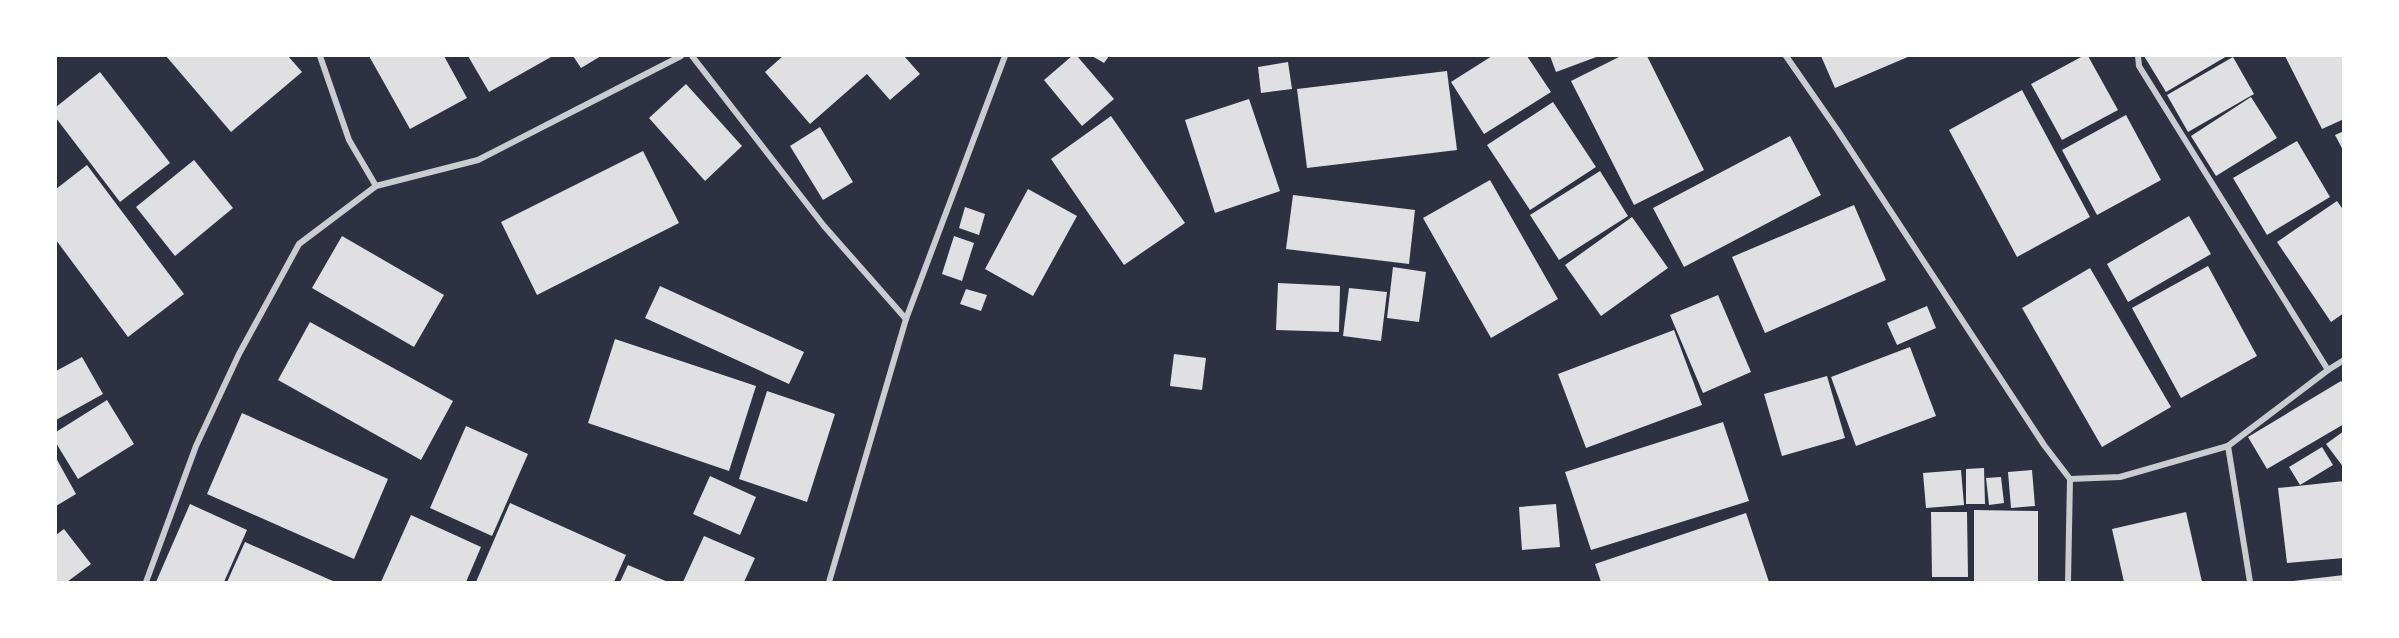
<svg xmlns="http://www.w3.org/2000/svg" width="2399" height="638" font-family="'Fira Sans',sans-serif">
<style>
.building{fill:#e0e0e3}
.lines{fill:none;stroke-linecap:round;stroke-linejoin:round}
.minor{stroke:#caccd0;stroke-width:6}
</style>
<rect width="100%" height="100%" fill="#2d3142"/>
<!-- building -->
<g class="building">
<path d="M166,56H288L302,72L231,132Z"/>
<path d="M369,56H444L467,98L410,129Z"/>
<path d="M468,56H550L551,57L489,92Z"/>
<path d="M573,56H601L581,68Z"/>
<path d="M783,56H904L920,74L890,100L867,74L810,124L765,72Z"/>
<path d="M1072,56H1077L1114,99L1082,126L1044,80Z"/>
<path d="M1092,56H1109L1104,63Z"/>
<path d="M1492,56H1527L1551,92L1484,134L1451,82Z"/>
<path d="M1550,56H1599L1556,72Z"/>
<path d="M1621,56H1647L1704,170L1634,205L1571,81Z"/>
<path d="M1821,56H1910L1835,88Z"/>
<path d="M2083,56H2088L2118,110L2062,140L2031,84Z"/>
<path d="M2144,56H2227L2166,92Z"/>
<path d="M2285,56H2344V119L2322,129Z"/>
<path d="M2233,57L2254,94L2188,132L2167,95Z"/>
<path d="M1288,62L1292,89L1261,93L1258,67Z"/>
<path d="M1447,71L1457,150L1307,168L1297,89Z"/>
<path d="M100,72L170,163L120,202L56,118V107Z"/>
<path d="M686,84L742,146L705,181L649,118Z"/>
<path d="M2022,90L2090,217L2017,257L1949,130Z"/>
<path d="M2251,97L2277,138L2216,176L2191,136Z"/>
<path d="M1249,99L1280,191L1215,213L1185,120Z"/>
<path d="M1553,102L1596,167L1530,210L1487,145Z"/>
<path d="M2126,115L2161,180L2097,215L2062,150Z"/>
<path d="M1111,116L1185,223L1124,265L1051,159Z"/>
<path d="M820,127L853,182L823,200L790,146Z"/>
<path d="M2344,131V152L2335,135Z"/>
<path d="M1790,136L1821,195L1684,267L1653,208Z"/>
<path d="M2297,141L2330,197L2267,235L2233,178Z"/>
<path d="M643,151L679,223L537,295L501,222Z"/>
<path d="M194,160L233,208L175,256L136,207Z"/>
<path d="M87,165L184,294L128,337L56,240V189Z"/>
<path d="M1600,171L1628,216L1559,260L1530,215Z"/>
<path d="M1490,180L1558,299L1491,338L1423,218Z"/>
<path d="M1028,189L1077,216L1033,296L985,269Z"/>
<path d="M1293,195L1415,210L1409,264L1286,249Z"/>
<path d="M2337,201L2344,211V313L2331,322L2277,242Z"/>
<path d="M1854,205L1886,280L1765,333L1732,257Z"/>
<path d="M965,207L985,214L979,235L959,228Z"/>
<path d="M2189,216L2211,254L2128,302L2107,264Z"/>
<path d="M1632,217L1668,268L1601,316L1565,265Z"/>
<path d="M342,236L444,295L414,347L312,288Z"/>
<path d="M954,236L974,243L962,281L942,274Z"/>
<path d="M2208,266L2257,356L2181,398L2132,308Z"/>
<path d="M1393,267L1426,272L1419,322L1387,318Z"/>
<path d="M2090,268L2171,407L2102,447L2022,308Z"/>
<path d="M1278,283L1340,286L1339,332L1276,330Z"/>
<path d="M660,286L804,352L789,384L645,318Z"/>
<path d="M1349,288L1387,292L1381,341L1343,336Z"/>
<path d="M966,289L987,295L981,311L960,304Z"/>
<path d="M1718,295L1751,372L1703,393L1670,315Z"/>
<path d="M1927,306L1936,328L1897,345L1887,323Z"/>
<path d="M310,322L453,401L421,460L278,380Z"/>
<path d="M1674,330L1702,405L1586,448L1558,374Z"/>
<path d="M615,339L756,386L729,471L588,423Z"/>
<path d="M1910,347L1936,416L1856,446L1831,377Z"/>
<path d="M1174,354L1206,358L1202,390L1170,386Z"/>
<path d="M82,357L103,394L56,420V371Z"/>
<path d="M1827,376L1845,438L1782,456L1764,394Z"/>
<path d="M2341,381L2344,384V424L2267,469L2248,437Z"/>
<path d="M767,391L835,414L807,502L739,479Z"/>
<path d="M107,400L134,444L78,479L56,443V432Z"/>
<path d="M242,413L388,479L354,559L207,494Z"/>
<path d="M1723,422L1749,501L1591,550L1565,472Z"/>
<path d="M466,426L528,454L492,536L430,508Z"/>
<path d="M2344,431V468L2326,444Z"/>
<path d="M2322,447L2333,465L2300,485L2289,467Z"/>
<path d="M56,458L76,494L56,506Z"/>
<path d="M1984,468L1985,504H1966V469Z"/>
<path d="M1961,470L1964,505L1926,508L1923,473Z"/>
<path d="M2032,470L2035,506L2011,508L2008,472Z"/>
<path d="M710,476L756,497L740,535L693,514Z"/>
<path d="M2001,477L2004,503L1989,505L1986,478Z"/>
<path d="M2344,481V558L2287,563L2278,488Z"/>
<path d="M510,503L626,555L614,582H476Z"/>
<path d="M190,504L247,530L224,582H156Z"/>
<path d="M1556,504L1560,547L1522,550L1519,507Z"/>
<path d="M1974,510L2038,511V582H1974Z"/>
<path d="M1931,512H1967L1968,577H1932Z"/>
<path d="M2186,512L2202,582H2124L2112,529Z"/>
<path d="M1746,513L1769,582H1601L1595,564Z"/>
<path d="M411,515L481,547L466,582H381Z"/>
<path d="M64,529L91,564L67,582H56V535Z"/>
<path d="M704,536L755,558L744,582H683Z"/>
<path d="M245,542L335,582H227Z"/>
<path d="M628,565L668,582H620Z"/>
<path d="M2344,575V582H2293V581Z"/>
</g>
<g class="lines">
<!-- minor -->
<g class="minor">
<path d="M320,56L349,140L376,186"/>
<path d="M692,56L824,226L906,319"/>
<path d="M1786,56L1838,131L2044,445L2070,479L2068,582"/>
<path d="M2138,56L2139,66L2328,370"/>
<path d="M2228,446L2250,582"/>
<path d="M2070,479L2120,477L2228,446L2328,370L2344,360"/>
<path d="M146,582L196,446L239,354L299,244L376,186L478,160L681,56"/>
<path d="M829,582L906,319L1005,56"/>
</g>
</g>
<!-- border -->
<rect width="2399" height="638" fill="none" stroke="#ffffff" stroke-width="114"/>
</svg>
